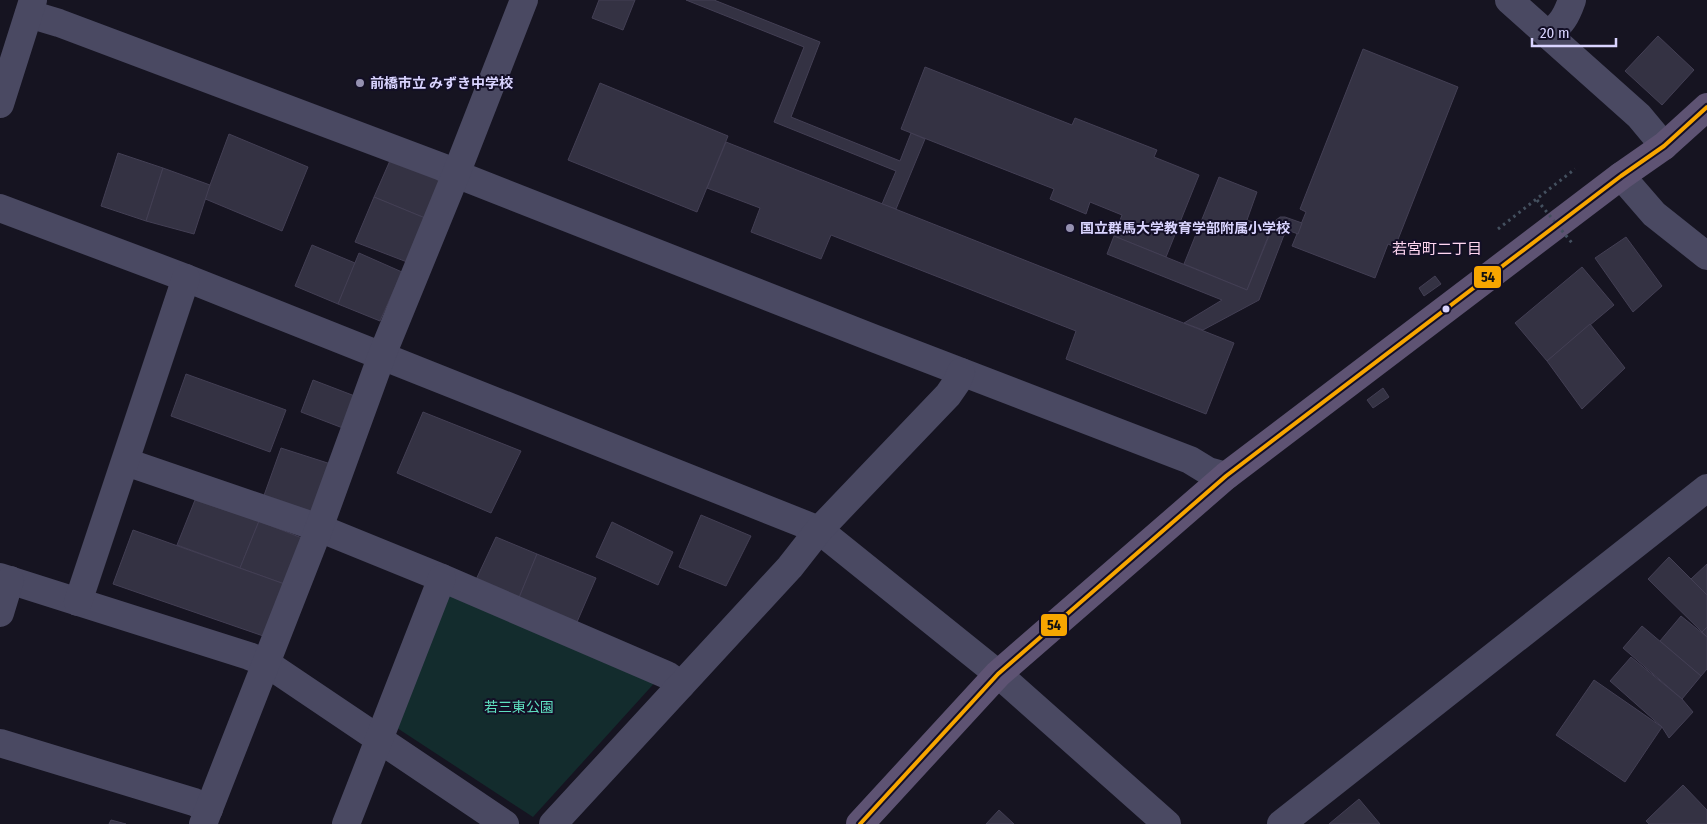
<svg xmlns="http://www.w3.org/2000/svg" width="1707" height="824" font-family="'Fira Sans Condensed','Noto Sans JP',sans-serif">
<style>
.green{fill:#132c2d}
.building{fill:#343243;stroke:#433f54}
.lines{fill:none;stroke-linecap:round;stroke-linejoin:round}
.path{stroke:#44505f;stroke-width:3;stroke-dasharray:2.5 4;stroke-linecap:butt}
.minor{stroke:#4a4962;stroke-width:28}
.major{stroke:#5e5373;stroke-width:28}
.path-bridge{stroke:#44505f;stroke-width:3;stroke-dasharray:2.5 4;stroke-linecap:butt}
.bus-1-casing{stroke:#130f26;stroke-width:8}
.bus-1{stroke:#f7a600;stroke-width:4}
.poi-dot{fill:#9591b1;stroke:#130f26;stroke-width:2}
.bus-dot{fill:#d9d4ff;stroke:#130f26;stroke-width:2}
.labels{text-anchor:middle;dominant-baseline:central;stroke-width:4;stroke-linejoin:round;paint-order:stroke}
.poi-label{font-size:14px;font-weight:bold;fill:#d9d4ff;stroke:#130f26;text-anchor:start}
.park-label{font-size:14px;fill:#5fe0c0;stroke:#130f26}
.neighbourhood-label{font-size:15px;fill:#ffd6f0;stroke:#130f26}
.line-badge{stroke:#130f26;stroke-width:2}
.pale-badge-label{font-size:14px;text-anchor:middle;font-weight:bold;fill:#111}
</style>
<rect width="100%" height="100%" fill="#161421"/>
<!-- green -->
<path class="green" d="M448,585L659,678L533,817L391,724Z"/>
<!-- building -->
<g class="building">
<path d="M599,0H635L623,30L592,18Z"/>
<path d="M686,0H714L820,42L791,117L900,161L911,133L925,139L896,209L882,204L896,171L774,122L804,47Z"/>
<path d="M1658,36L1694,70L1662,105L1625,71Z"/>
<path d="M1363,49L1458,87L1395,247L1388,244L1375,278L1292,246L1306,212L1300,209Z"/>
<path d="M925,67L1072,125L1075,118L1157,150L1154,157L1199,175L1166,257L1114,236L1122,215L1090,202L1086,214L1050,199L1054,189L901,129Z"/>
<path d="M600,83L728,136L697,212L568,160Z"/>
<path d="M229,134L308,167L282,231L203,198L210,185Z"/>
<path d="M726,142L1234,343L1206,414L1066,359L1076,331L831,235L821,259L751,232L760,208L707,188Z"/>
<path d="M118,153L163,168L146,221L101,206Z"/>
<path d="M392,156L442,178L425,218L374,197Z"/>
<path d="M163,168L210,185L194,234L146,221Z"/>
<path d="M1219,177L1257,192L1247,220L1271,229L1247,290L1184,264Z"/>
<path d="M374,197L425,218L407,262L355,242Z"/>
<path d="M1280,217H1285L1302,223L1298,234L1290,231L1284,235L1259,300L1203,330L1184,323L1222,300L1107,254L1114,236L1247,290L1275,221Z"/>
<path d="M1626,237L1662,286L1633,312L1595,258Z"/>
<path d="M312,245L355,263L338,304L295,286Z"/>
<path d="M359,253L402,272L380,321L338,304Z"/>
<path d="M1582,267L1614,305L1547,361L1515,323Z"/>
<path d="M1435,276L1441,284L1424,296L1419,288Z"/>
<path d="M1590,324L1625,368L1582,409L1547,361Z"/>
<path d="M186,374L286,410L270,452L171,416Z"/>
<path d="M313,380L360,398L348,430L301,412Z"/>
<path d="M1383,388L1389,397L1373,408L1367,400Z"/>
<path d="M423,412L521,451L491,513L397,473Z"/>
<path d="M281,448L337,466L316,521L262,501Z"/>
<path d="M195,500L259,521L240,568L177,545Z"/>
<path d="M701,515L751,536L726,586L679,567Z"/>
<path d="M259,521L307,540L290,586L240,568Z"/>
<path d="M612,522L673,552L658,585L596,557Z"/>
<path d="M133,530L290,586L269,638L113,584Z"/>
<path d="M496,537L537,554L516,605L473,586Z"/>
<path d="M537,554L596,578L574,629L516,605Z"/>
<path d="M1669,557L1707,595V627L1702,632L1648,579Z"/>
<path d="M1707,564V595L1691,579Z"/>
<path d="M1681,616L1707,637V669L1701,676L1660,641Z"/>
<path d="M1642,626L1701,676L1682,699L1623,648Z"/>
<path d="M1707,627V637L1702,632Z"/>
<path d="M1631,657L1682,699L1693,712L1669,738L1662,727L1610,681Z"/>
<path d="M1594,680L1662,727L1625,782L1556,735Z"/>
<path d="M1683,785L1707,810V824H1649L1646,821Z"/>
<path d="M1359,799L1380,824H1329Z"/>
<path d="M999,810L1014,824H986Z"/>
<path d="M111,820L126,824H109Z"/>
</g>
<g class="lines">
<!-- path -->
<path class="path" d="M1498,229L1575,169"/>
<!-- minor -->
<g class="minor">
<path d="M1509,0L1639,116L1664,146"/>
<path d="M29,14L59,23L442,167L456,174L873,338L1190,460L1208,471L1226,476"/>
<path d="M1548,35C1562,23 1566,17 1572,0"/>
<path d="M0,104L33,0"/>
<path d="M1621,176L1654,214L1707,256"/>
<path d="M0,208L186,278L819,530L998,674L1167,824"/>
<path d="M126,462L319,528L442,578L667,675L681,685"/>
<path d="M0,577L249,656L266,663L505,824"/>
<path d="M78,602L186,278"/>
<path d="M0,613L10,580"/>
<path d="M0,743L194,802L209,809"/>
<path d="M203,824L319,528L382,355L456,174L524,0"/>
<path d="M346,824L442,578"/>
<path d="M553,824L790,567L819,530L948,395L957,382L961,372"/>
<path d="M1281,824L1707,488"/>
</g>
<!-- major -->
<path class="major" d="M860,824L998,674L1226,476L1621,176L1664,146L1707,107"/>
<!-- path-bridge -->
<path class="path-bridge" d="M1537,200L1572,243"/>
<defs>
<path id="bus-1" d="M860,824L998,674L1226,476L1621,176L1664,146L1707,107"/>
</defs>
<!-- bus-1 casing -->
<use href="#bus-1" class="bus-1-casing"/>
<!-- bus-1 -->
<use href="#bus-1" class="bus-1"/>
</g>
<!-- markers -->
<g class="poi-dot">
<circle cx="360" cy="83" r="5"/>
<circle cx="1070" cy="228" r="5"/>
</g>
<circle class="bus-dot" cx="1446" cy="309" r="4.5"/>
<g class="labels">
<!-- poi labels -->
<g class="poi-label">
<text x="370" y="83">前橋市立 みずき中学校</text>
<text x="1080" y="228">国立群馬大学教育学部附属小学校</text>
</g>
<!-- park labels -->
<g class="park-label">
<text x="519" y="707">若三東公園</text>
</g>
<!-- neighbourhood labels -->
<g class="neighbourhood-label">
<text x="1437" y="249">若宮町二丁目</text>
</g>
</g>
<g class="line-badge">
<rect x="1473" y="265" width="29" height="24" rx="5" fill="#f7a600"/>
<rect x="1040" y="613" width="28" height="24" rx="5" fill="#f7a600"/>
</g>
<g class="pale-badge-label">
<text x="1488" y="282">54</text>
<text x="1054" y="630">54</text>
</g>
<!-- scale -->
<path d="M1532 38v8h84v-8" fill="none" stroke="#d9d4ff" stroke-width="2.5"/>
<text x="1540" y="38" font-size="15" fill="#d9d4ff" stroke="#130f26" stroke-width="4" paint-order="stroke">20 m</text>
</svg>
